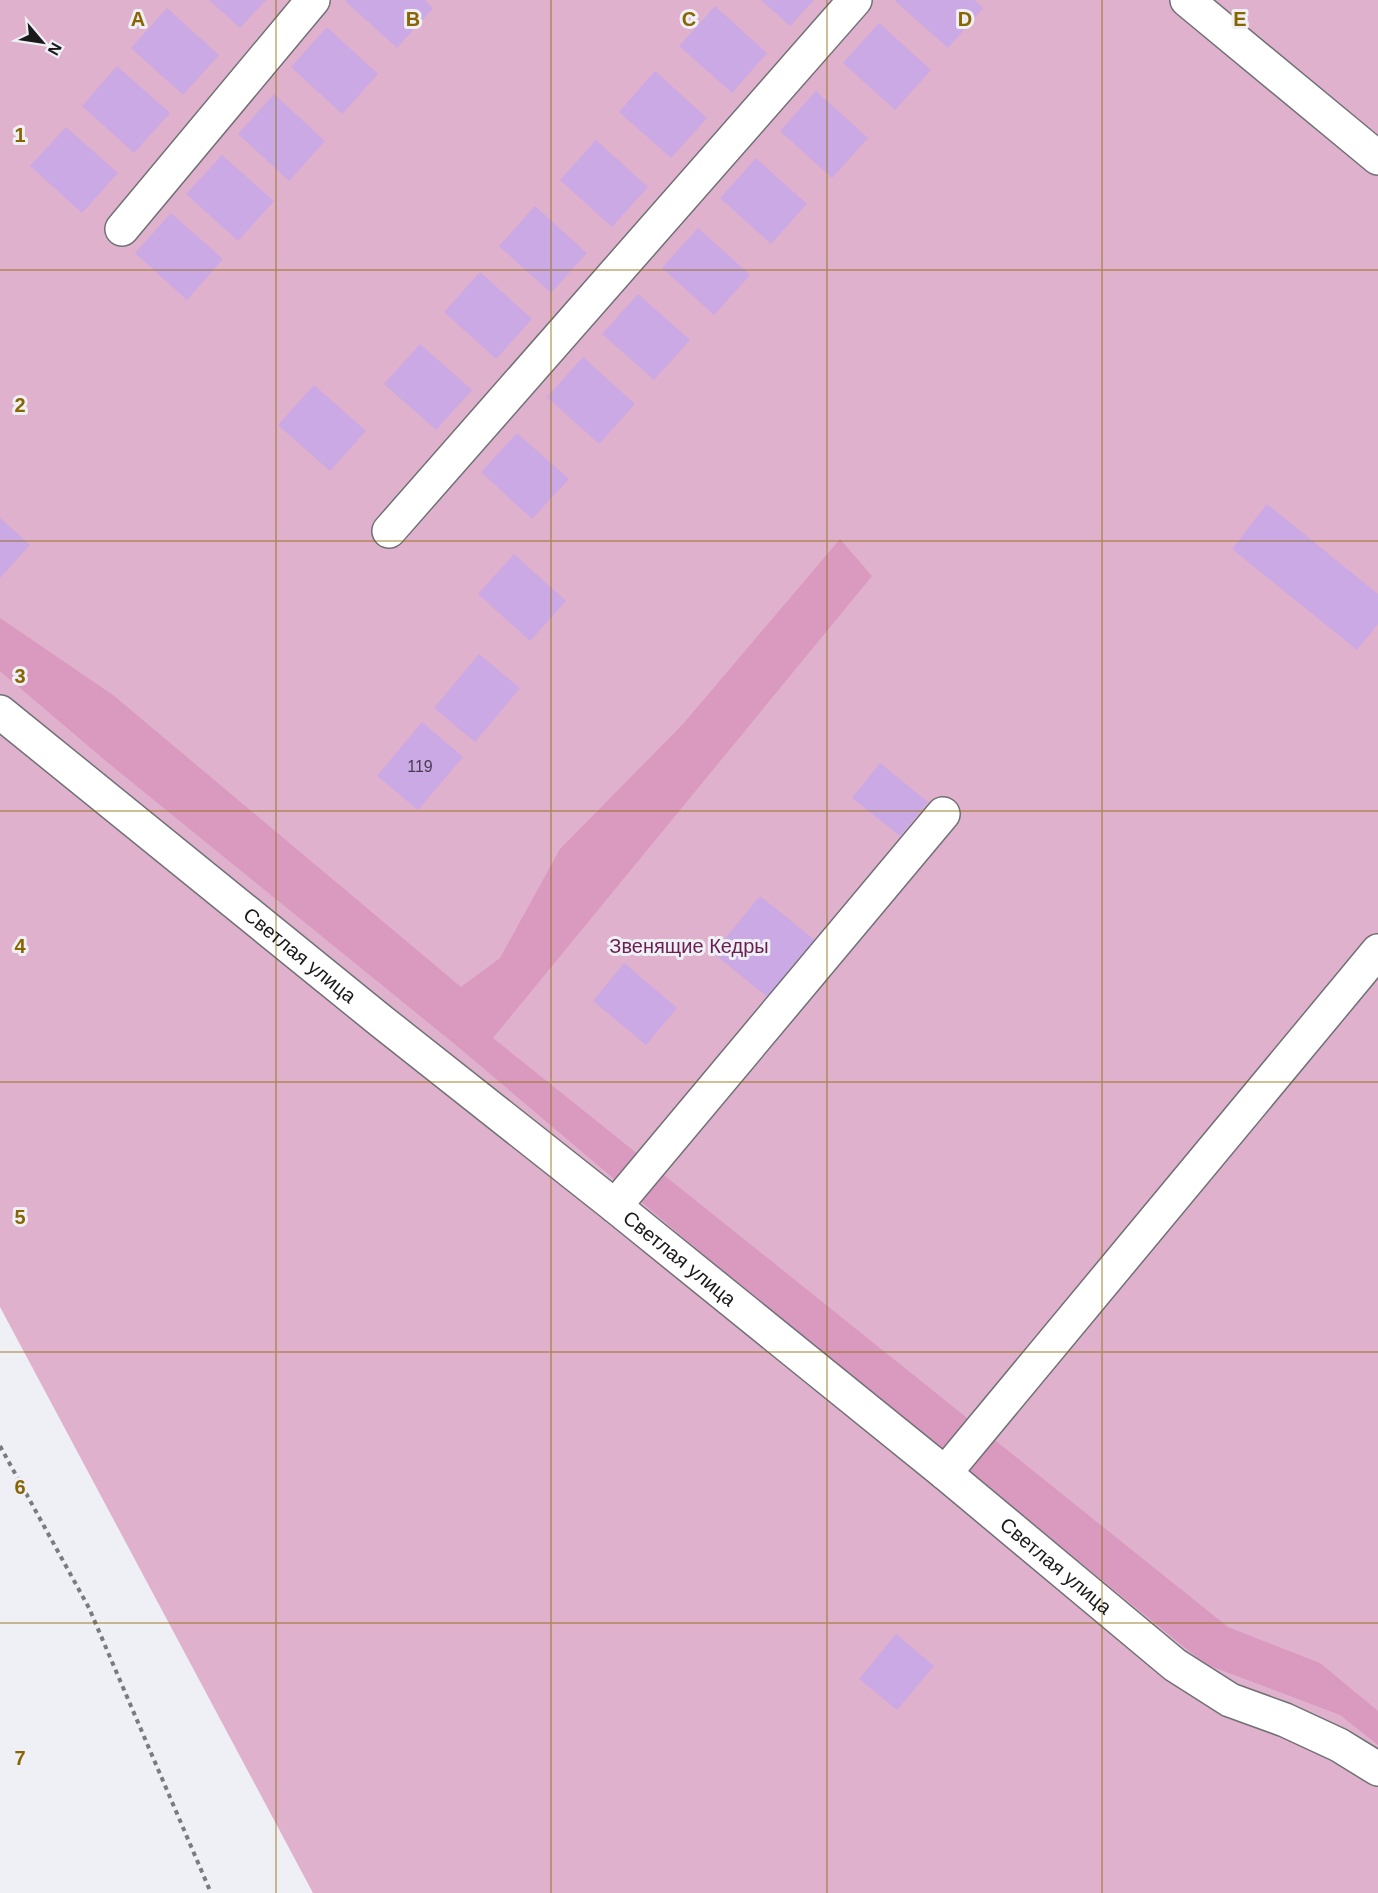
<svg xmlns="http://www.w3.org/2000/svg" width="1378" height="1893" font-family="Arial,sans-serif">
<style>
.green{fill:#e0b1cc}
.forest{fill:#da9ac0}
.building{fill:#cba9e5}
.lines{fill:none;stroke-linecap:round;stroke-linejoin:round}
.minor-casing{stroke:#707176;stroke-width:36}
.path{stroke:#7a7b7f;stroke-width:4;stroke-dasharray:4.5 4.5;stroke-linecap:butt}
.minor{stroke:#fff;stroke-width:33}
.grid{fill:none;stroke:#896502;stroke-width:1.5;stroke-opacity:0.55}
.labels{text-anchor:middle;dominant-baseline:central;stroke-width:6;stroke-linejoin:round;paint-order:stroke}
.number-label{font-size:16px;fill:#463e4e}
.park-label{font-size:20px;fill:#6a1f51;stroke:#eff0f6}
.street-label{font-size:20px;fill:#1a1a1c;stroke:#eff0f6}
.grid-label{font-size:20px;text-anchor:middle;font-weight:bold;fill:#896502;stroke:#eff0f6;stroke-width:6;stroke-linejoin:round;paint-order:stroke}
</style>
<rect width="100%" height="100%" fill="#eff0f6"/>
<!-- green -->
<path class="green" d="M0,0H1378V1893H313L0,1307Z"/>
<!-- forest -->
<path class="forest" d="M840,539L872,576L493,1038L1228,1627L1320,1663L1378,1711V1745L1340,1715L1205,1664L724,1272L457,1046L107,762L0,671V618L113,695L461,987L500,958L560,849L683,724Z"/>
<!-- building -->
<g class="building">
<path d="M209,0H266L240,28Z"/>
<path d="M347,0H425L433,8L397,48L345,1Z"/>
<path d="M761,0H814L790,26Z"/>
<path d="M896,0H974L983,8L948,48L895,1Z"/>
<path d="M715,6L767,53L732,93L679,46Z"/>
<path d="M167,8L219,55L183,95L131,48Z"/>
<path d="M879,23L931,70L895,110L843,63Z"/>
<path d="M327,27L378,74L342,114L291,67Z"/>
<path d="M117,66L170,113L134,153L82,106Z"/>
<path d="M655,71L707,118L671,158L619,112Z"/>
<path d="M816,91L868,138L832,178L780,131Z"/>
<path d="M274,94L325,141L289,181L238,134Z"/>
<path d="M66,127L118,173L82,213L30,166Z"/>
<path d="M596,140L648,187L612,227L560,180Z"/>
<path d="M222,155L274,201L238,241L186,194Z"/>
<path d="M756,158L807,204L771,244L720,198Z"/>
<path d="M535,206L587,253L551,293L499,246Z"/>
<path d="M171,213L223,259L187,300L135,253Z"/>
<path d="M698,228L750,275L714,315L662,268Z"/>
<path d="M480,272L532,319L496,359L444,312Z"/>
<path d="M638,294L690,340L654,380L602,334Z"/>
<path d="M420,344L472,390L436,430L384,384Z"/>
<path d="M583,357L635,404L599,444L547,397Z"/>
<path d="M314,385L366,431L330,471L278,425Z"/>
<path d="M517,433L569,479L532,519L481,472Z"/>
<path d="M1267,504L1378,594V624L1357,650L1232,549Z"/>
<path d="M0,518L30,545L0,578Z"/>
<path d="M514,554L566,601L530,641L478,594Z"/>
<path d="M479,654L520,688L475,742L434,708Z"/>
<path d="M422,722L463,757L418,810L377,776Z"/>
<path d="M880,763L928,802L900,836L852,798Z"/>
<path d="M760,896L827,950L781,1008L713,953Z"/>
<path d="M624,963L677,1008L646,1045L593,1001Z"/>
<path d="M896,1634L934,1666L897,1710L859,1679Z"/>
</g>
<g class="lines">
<defs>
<g id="minor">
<path d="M1187,0L1378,158"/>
<path d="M122,229L313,0"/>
<path d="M389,531L855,0"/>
<path id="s1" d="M0,712L381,1021L615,1206L945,1473L1175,1665L1230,1700L1285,1720L1339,1745L1378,1769"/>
<path d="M615,1206L943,814"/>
<path d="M945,1473L1378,951"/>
</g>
</defs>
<!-- minor casing -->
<use href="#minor" class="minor-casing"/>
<!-- path -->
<path class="path" d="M0,1446L89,1608L211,1893"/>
<!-- minor -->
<use href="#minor" class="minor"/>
</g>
<!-- grid -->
<path class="grid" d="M276,0V1893M551,0V1893M827,0V1893M1102,0V1893M0,270H1378M0,541H1378M0,811H1378M0,1082H1378M0,1352H1378M0,1623H1378"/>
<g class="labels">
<!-- number labels -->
<g class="number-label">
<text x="420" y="766">119</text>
</g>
<!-- park labels -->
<g class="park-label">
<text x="689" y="946">Звенящие Кедры</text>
</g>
<!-- street labels -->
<g class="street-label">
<text stroke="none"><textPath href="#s1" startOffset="386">Светлая улица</textPath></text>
<text stroke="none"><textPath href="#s1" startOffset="872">Светлая улица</textPath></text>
<text stroke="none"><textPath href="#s1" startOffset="1358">Светлая улица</textPath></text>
</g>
</g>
<g class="grid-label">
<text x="138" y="26">A</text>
<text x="413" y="26">B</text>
<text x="689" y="26">C</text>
<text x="965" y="26">D</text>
<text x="1240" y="26">E</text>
<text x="20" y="142">1</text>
<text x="20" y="412">2</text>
<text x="20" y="683">3</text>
<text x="20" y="953">4</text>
<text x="20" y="1224">5</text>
<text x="20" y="1494">6</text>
<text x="20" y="1765">7</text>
</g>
<!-- north arrow -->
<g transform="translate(42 42) rotate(119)" stroke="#eff0f6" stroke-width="4.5" paint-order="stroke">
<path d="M0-4.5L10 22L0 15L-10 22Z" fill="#1a1a1c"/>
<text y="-9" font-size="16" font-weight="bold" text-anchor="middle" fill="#1a1a1c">N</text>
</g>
</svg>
